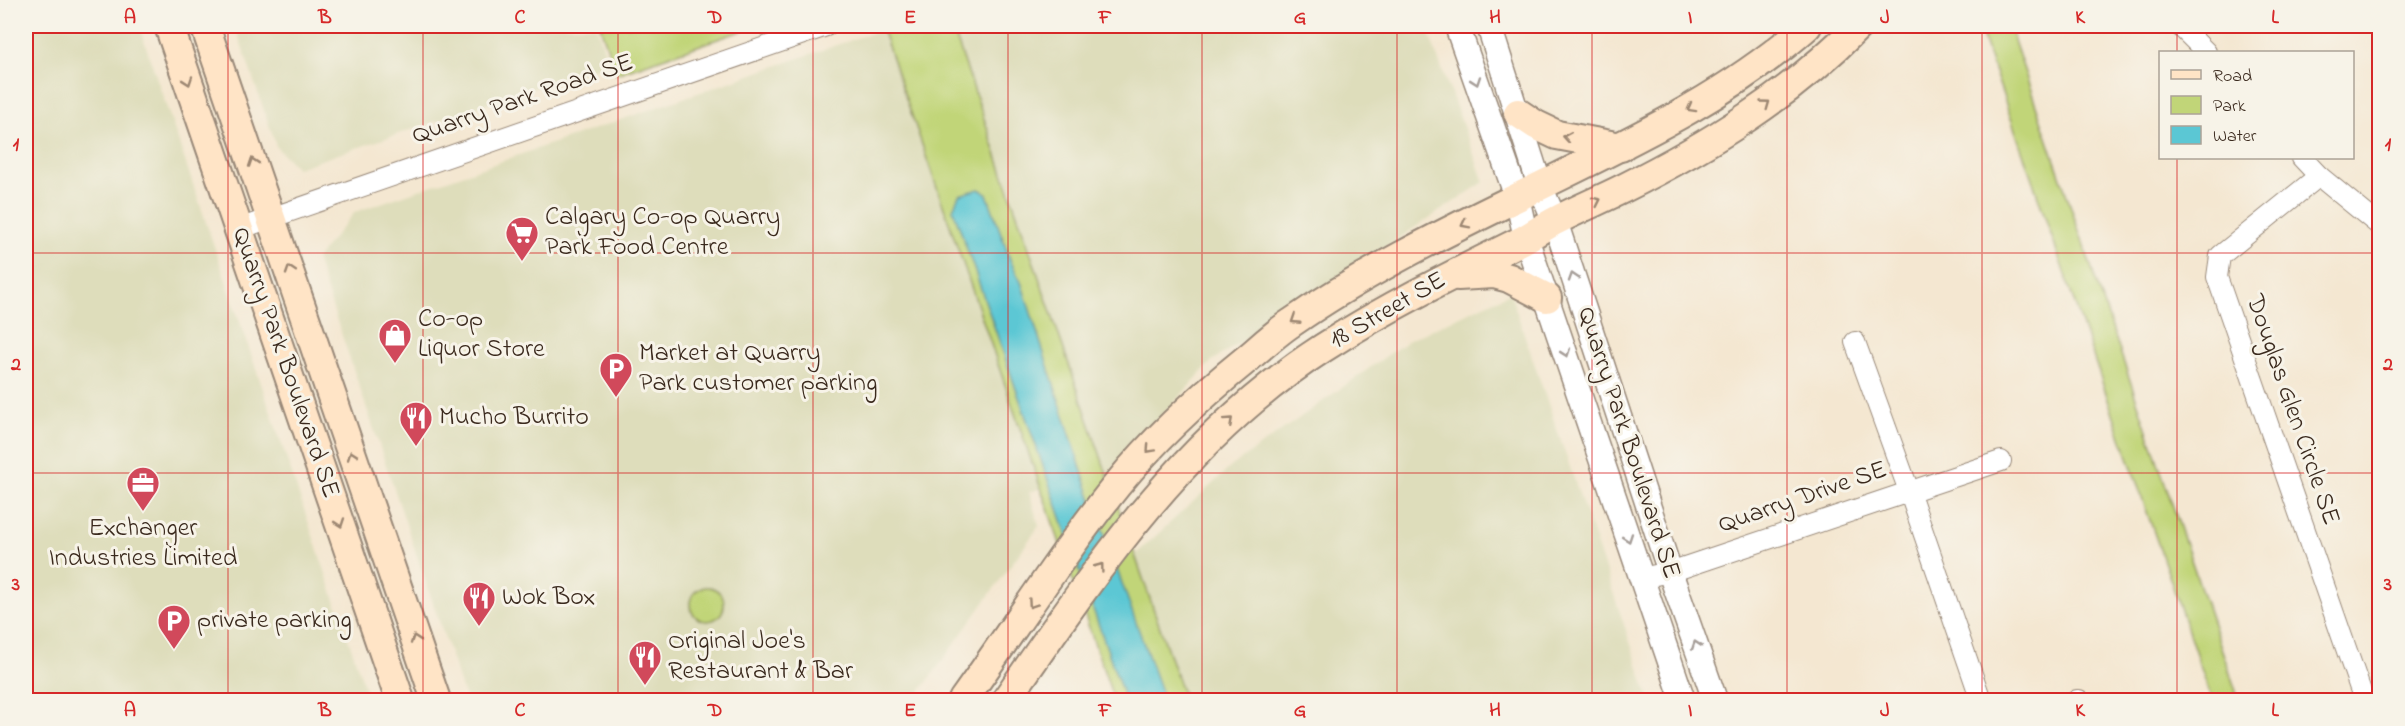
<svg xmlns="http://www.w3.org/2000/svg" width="2405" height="726" font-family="'Indie Flower',sans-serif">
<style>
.built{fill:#deddbb}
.green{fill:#c1d578;stroke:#7e804b;stroke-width:1.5}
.water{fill:#5bc7d4;stroke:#4b7879;stroke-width:1.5}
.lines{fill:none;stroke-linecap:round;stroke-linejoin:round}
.minor-casing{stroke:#988878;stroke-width:22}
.tertiary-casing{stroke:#988878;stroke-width:27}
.secondary-casing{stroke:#988878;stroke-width:32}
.minor{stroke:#fff;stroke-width:20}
.tertiary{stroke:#fff;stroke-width:24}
.secondary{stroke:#ffe4c6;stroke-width:28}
.oneway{stroke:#9d8772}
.oneway2{stroke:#a79f9a}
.grid{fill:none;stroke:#d62828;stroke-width:1.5;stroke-opacity:0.55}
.labels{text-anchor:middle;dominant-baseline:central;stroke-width:6;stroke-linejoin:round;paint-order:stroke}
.street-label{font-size:26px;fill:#3b2a1e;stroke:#f7f3e8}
.poi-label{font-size:26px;fill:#3b2a1e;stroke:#f7f3e8;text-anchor:start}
.neatline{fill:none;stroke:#d62828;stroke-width:2}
.grid-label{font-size:20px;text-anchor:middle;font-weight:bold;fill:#d62828}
</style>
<rect width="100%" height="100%" fill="#f7f3e8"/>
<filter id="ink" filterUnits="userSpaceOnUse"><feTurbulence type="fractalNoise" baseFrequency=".0167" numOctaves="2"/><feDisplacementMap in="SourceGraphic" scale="12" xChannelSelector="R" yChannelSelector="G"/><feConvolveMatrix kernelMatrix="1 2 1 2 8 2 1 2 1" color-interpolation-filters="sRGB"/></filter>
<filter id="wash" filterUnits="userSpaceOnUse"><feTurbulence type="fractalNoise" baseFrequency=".008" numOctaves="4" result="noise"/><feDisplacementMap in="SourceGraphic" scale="24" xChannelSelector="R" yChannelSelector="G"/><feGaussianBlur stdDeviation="1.35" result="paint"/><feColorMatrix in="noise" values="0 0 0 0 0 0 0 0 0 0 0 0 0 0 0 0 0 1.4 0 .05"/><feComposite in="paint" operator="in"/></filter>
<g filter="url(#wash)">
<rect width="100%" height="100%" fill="#f4e7d1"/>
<!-- built -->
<g class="built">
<path d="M26,26H139L369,700H26Z"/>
<path d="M235,26H596L609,63L297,168L277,148Z"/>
<path d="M961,26H1426L1484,182L1212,361L1107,476L953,28Z"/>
<path d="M883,29L1041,488L1029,492L1039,526L914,700H466L316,259L355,212Z"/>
<path d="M1510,293L1650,700H1185L1135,555L1232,466L1409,340Z"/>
</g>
<!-- green -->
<g class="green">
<path d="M600,26H756L616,74Z"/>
<path d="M881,26H952L1185,700H1114Z"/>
<path d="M1979,26H2009L2239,700H2212Z"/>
<circle cx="707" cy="604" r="17"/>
</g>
<!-- water -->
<path class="water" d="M979,189L987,194L1011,262L1021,282L1083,475L1164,700H1125L953,209L959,195Z"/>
</g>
<g filter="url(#ink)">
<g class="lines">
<defs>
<g id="minor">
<path d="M2180,26L2206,52"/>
<path d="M2302,158L2319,176L2380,226"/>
<path d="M2319,176L2220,256L2217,277L2364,700"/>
<path d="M239,229L826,26"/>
<path d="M1855,342L1909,491L1981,700"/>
<path d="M1641,578L1670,572L2001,461"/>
<path d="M2077,700H2079"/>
</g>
<g id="tertiary">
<path d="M1457,26L1517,197L1526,238L1683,700"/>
<path d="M1489,26L1540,186L1555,221L1670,572L1715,700"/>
</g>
<g id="secondary">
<path d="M169,26L400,700"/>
<path d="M205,26L436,700"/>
<path d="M1518,113L1536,125L1557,135L1621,147"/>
<path d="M1458,276L1494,274L1509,278L1547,298"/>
<path d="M963,700C1014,629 1062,553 1117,485C1155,438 1201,396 1248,358C1262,346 1276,333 1291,323C1361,274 1440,235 1518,197C1618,147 1723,101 1807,26"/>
<path d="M1006,700C1096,569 1186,436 1323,348C1387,307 1454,274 1523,240C1534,234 1545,226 1557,220C1578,209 1600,200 1622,189C1708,146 1791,95 1858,26"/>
</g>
</defs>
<!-- minor casing -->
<use href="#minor" class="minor-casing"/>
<!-- tertiary casing -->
<use href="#tertiary" class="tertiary-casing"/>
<!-- secondary casing -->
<use href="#secondary" class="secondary-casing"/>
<!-- minor -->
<use href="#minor" class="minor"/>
<!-- tertiary -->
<use href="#tertiary" class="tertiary"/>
<!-- secondary -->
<use href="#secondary" class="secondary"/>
</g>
<!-- one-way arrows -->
<defs><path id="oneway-chevron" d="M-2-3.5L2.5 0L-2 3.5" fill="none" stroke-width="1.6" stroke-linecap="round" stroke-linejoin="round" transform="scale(1.5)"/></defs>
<g class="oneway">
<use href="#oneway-chevron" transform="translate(188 81) rotate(71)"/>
<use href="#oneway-chevron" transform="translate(1766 104) rotate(-36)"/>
<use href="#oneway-chevron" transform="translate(1691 108) rotate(151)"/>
<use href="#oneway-chevron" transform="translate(1567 137) rotate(-170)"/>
<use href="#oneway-chevron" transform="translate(253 162) rotate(-109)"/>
<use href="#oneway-chevron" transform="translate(1597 201) rotate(-26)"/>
<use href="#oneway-chevron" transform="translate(1465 224) rotate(153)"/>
<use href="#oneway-chevron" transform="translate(290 270) rotate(-108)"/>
<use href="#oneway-chevron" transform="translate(1295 320) rotate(147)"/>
<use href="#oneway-chevron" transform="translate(1229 421) rotate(-42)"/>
<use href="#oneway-chevron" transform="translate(1150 449) rotate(133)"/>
<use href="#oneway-chevron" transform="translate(352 455) rotate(-109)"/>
<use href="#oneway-chevron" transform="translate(340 523) rotate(71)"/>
<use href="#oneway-chevron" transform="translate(1100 567) rotate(-53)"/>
<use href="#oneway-chevron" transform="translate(1032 604) rotate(124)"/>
<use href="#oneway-chevron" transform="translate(415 639) rotate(-109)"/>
</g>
<g class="oneway2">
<use href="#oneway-chevron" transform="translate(1476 81) rotate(71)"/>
<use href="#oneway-chevron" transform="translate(1573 277) rotate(-108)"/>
<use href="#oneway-chevron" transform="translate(1566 353) rotate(71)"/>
<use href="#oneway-chevron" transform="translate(1628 538) rotate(71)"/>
<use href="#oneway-chevron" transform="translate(1696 645) rotate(-109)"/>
</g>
</g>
<!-- grid -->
<path class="grid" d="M228,26V700M423,26V700M618,26V700M813,26V700M1008,26V700M1202,26V700M1397,26V700M1592,26V700M1787,26V700M1982,26V700M2177,26V52M2177,158V700M26,253H2380M26,473H2380"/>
<!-- icons -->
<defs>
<symbol id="supermarket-pin" viewBox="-11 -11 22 30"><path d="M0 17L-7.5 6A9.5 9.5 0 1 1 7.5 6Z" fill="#d1495b" stroke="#f7f3e8"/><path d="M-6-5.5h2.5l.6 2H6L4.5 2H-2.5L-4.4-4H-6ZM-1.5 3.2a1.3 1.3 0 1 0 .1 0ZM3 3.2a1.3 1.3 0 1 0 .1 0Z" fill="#fff"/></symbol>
<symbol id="shop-pin" viewBox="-11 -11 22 30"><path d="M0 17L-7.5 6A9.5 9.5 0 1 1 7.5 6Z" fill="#d1495b" stroke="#f7f3e8"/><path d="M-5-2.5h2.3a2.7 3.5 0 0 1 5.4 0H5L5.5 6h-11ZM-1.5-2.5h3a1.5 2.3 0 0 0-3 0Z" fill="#fff"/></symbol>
<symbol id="parking-pin" viewBox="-11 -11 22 30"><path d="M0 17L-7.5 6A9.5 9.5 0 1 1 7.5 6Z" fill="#d1495b" stroke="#f7f3e8"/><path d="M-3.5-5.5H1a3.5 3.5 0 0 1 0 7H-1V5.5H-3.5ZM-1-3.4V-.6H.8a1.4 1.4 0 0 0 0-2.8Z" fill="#fff"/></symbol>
<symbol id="restaurant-pin" viewBox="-11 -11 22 30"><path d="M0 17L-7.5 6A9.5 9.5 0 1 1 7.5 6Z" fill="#d1495b" stroke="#f7f3e8"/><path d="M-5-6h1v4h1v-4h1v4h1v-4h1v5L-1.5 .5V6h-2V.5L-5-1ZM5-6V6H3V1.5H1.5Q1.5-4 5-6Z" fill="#fff"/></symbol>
<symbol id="office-pin" viewBox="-11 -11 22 30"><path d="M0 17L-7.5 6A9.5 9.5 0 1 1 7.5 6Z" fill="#d1495b" stroke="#f7f3e8"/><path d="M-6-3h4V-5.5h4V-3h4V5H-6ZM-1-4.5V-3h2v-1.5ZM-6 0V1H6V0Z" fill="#fff"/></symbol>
</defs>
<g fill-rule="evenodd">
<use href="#supermarket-pin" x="503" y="214" width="38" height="52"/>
<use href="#shop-pin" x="376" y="316" width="38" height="52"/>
<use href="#parking-pin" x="597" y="350" width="38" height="52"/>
<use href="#restaurant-pin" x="397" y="399" width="38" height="52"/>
<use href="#office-pin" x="124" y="464" width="38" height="52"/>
<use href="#restaurant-pin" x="460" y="579" width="38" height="52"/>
<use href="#parking-pin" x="155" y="602" width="38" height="52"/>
<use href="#restaurant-pin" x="626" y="638" width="38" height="52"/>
</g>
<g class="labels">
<!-- street labels -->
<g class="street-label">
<text transform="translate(523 100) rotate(-19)">Quarry Park Road SE</text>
<text transform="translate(1388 311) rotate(-30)">18 Street SE</text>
<text transform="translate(285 363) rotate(71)">Quarry Park Boulevard SE</text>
<text transform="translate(2292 410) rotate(71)">Douglas Glen Circle SE</text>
<text transform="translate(1628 443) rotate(72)">Quarry Park Boulevard SE</text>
<text transform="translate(1803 498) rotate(-19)">Quarry Drive SE</text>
</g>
<!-- poi labels -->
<g class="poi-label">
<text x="545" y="218">Calgary Co-op Quarry<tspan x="545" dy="30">Park Food Centre</tspan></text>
<text x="418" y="320">Co-op<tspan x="418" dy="30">Liquor Store</tspan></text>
<text x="639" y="354">Market at Quarry<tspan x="639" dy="30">Park customer parking</tspan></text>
<text x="439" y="418">Mucho Burrito</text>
<text x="143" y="529" text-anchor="middle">Exchanger<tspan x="143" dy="30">Industries Limited</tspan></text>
<text x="502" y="598">Wok Box</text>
<text x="197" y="621">private parking</text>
<text x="668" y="642">Original Joe's<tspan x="668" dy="30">Restaurant &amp; Bar</tspan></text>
</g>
</g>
<!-- margin -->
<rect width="2405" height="726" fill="none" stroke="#f7f3e8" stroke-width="66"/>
<!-- legend -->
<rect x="2159" y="51" width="195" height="108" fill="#f7f3e8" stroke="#aca397" stroke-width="1.5"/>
<rect x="2171" y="70" width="30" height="9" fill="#ffe4c6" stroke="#aca397" stroke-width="1.5"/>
<text x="2213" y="81" font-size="18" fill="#3b2a1e">Road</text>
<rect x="2171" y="96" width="30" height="18" fill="#c1d578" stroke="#aca397" stroke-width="1.5"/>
<text x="2213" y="111" font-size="18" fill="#3b2a1e">Park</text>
<rect x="2171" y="126" width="30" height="18" fill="#5bc7d4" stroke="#aca397" stroke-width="1.5"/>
<text x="2213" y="141" font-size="18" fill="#3b2a1e">Water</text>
<rect x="33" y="33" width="2339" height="660" class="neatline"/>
<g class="grid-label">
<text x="130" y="23">A</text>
<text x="325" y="23">B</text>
<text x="520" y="23">C</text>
<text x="715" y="23">D</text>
<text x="910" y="23">E</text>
<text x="1105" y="23">F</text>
<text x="1300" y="23">G</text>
<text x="1495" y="23">H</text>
<text x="1690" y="23">I</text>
<text x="1885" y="23">J</text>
<text x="2080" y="23">K</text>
<text x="2275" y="23">L</text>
<text x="16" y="150">1</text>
<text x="2388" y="150">1</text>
<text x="16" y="370">2</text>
<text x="2388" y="370">2</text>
<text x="16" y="590">3</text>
<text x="2388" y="590">3</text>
<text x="130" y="716">A</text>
<text x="325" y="716">B</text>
<text x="520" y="716">C</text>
<text x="715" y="716">D</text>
<text x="910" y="716">E</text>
<text x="1105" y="716">F</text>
<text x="1300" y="716">G</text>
<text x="1495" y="716">H</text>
<text x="1690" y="716">I</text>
<text x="1885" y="716">J</text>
<text x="2080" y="716">K</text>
<text x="2275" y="716">L</text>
</g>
</svg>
